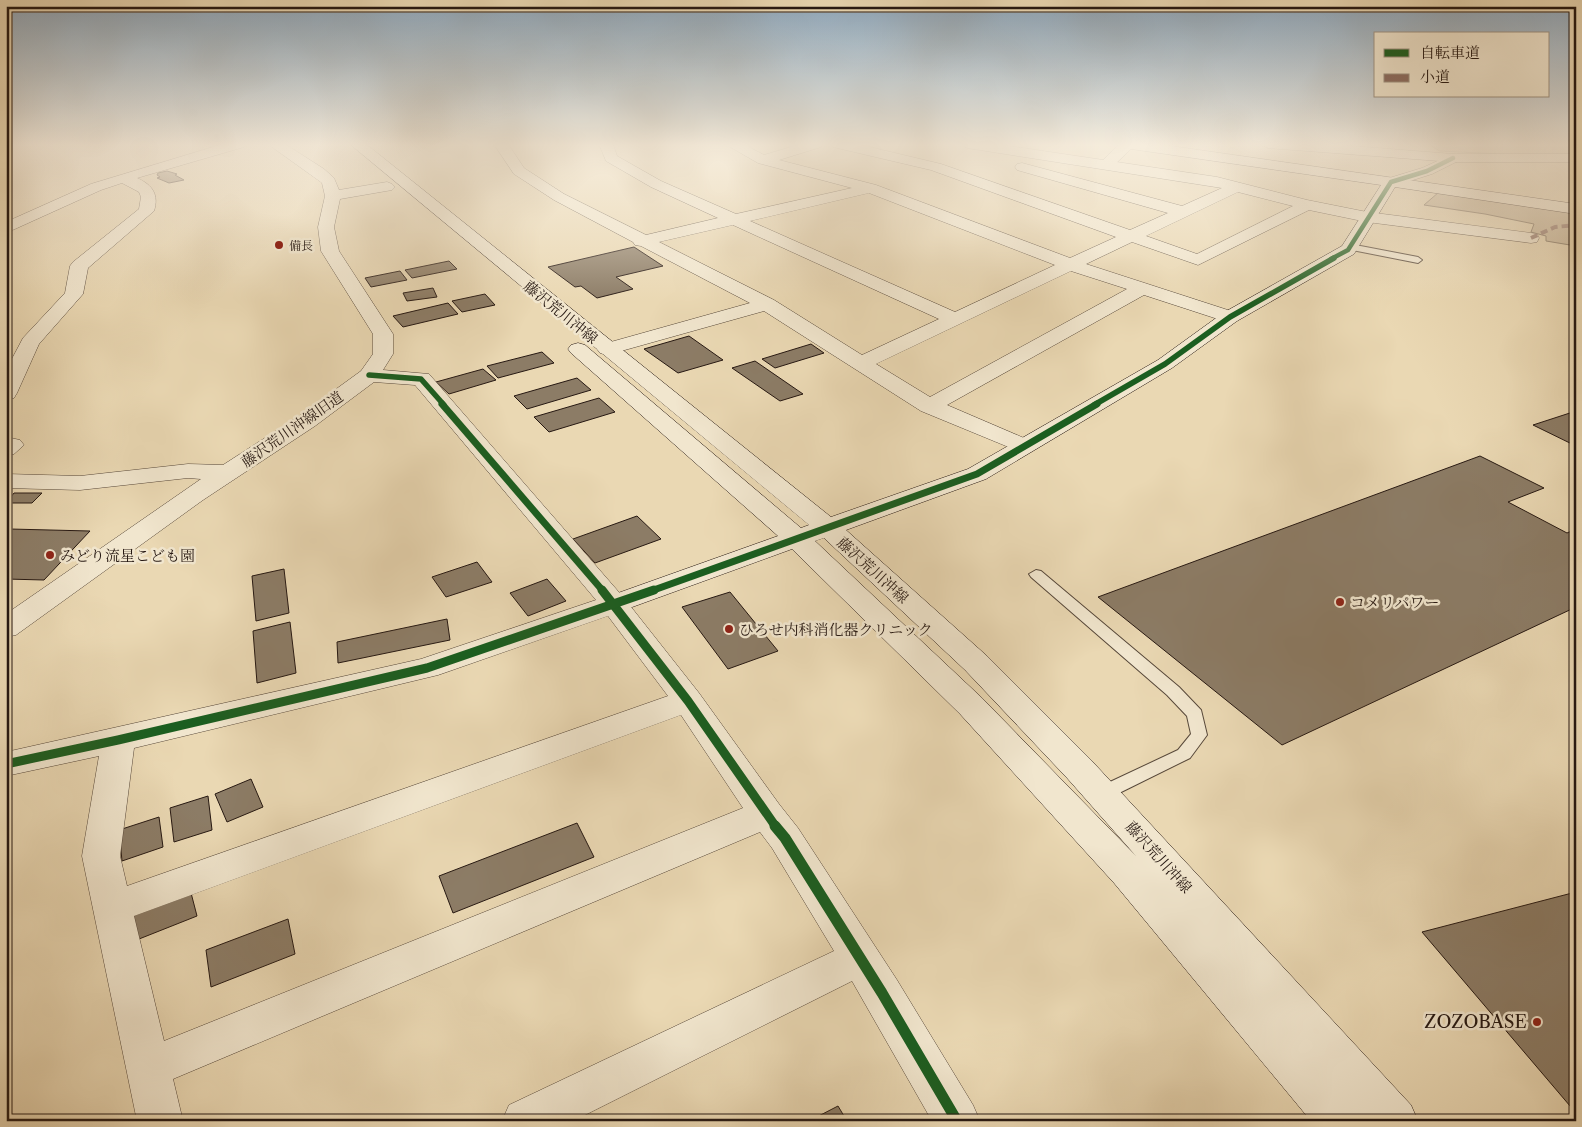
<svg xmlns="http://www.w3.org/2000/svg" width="1582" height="1127" font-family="'Libre Caslon Text','Noto Serif JP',serif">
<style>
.green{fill:#c9b798;stroke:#786855}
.building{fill:#8c7c66;stroke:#261812}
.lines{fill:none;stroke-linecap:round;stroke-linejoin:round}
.lane-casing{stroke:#57483a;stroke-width:2}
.street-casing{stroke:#57483a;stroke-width:1}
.secondary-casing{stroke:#261812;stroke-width:1}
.lane{fill:#f1e6ce;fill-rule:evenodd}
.street{fill:#f1e6ce;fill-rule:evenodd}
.secondary{fill:#f1e6ce;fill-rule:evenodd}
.quiet{stroke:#8d6e63;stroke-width:4;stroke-dasharray:7 4;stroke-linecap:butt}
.cycleway-far4-casing{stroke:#f1e6ce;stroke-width:6}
.cycleway-far3-casing{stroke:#f1e6ce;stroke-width:8}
.cycleway-far2-casing{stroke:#f1e6ce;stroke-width:10}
.cycleway-far1-casing{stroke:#f1e6ce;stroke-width:12}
.cycleway-casing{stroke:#f1e6ce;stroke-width:14}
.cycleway-far4{stroke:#1b5e20;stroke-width:4.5}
.cycleway-far3{stroke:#1b5e20;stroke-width:5.5}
.cycleway-far2{stroke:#1b5e20;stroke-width:7}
.cycleway-far1{stroke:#1b5e20;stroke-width:9}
.cycleway{stroke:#1b5e20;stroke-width:11}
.poi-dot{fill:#8f2418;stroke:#f1e6ce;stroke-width:2}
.labels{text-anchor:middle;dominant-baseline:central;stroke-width:5;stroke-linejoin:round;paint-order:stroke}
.far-poi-label{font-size:12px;fill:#261812;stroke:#f1e6ce;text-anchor:start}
.street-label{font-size:15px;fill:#261812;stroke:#f1e6ce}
.poi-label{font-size:15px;fill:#261812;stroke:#f1e6ce;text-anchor:start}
.near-poi-label{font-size:18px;fill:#261812;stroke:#f1e6ce;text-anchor:end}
</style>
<rect width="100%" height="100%" fill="#ead8b3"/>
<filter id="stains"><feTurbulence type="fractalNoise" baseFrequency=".004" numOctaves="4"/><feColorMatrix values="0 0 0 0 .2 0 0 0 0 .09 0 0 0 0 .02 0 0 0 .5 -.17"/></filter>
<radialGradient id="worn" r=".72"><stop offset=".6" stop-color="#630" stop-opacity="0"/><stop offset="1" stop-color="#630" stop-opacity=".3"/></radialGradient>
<!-- green -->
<g class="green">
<path d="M1428,144H1576V154H1500L1440,151Z"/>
<path d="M1439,192L1576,212V246L1546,241V236L1531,232L1534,224L1485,214L1424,205Z"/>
</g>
<!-- building -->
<g class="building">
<path d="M167,171L177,174L175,175L184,180L169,183L157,178L160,177L157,175L158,173Z"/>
<path d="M634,247L663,266L616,277L633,289L597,298L581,286L575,287L548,267Z"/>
<path d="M449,261L457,269L412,278L405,270Z"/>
<path d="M400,271L407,280L371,287L365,278Z"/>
<path d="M433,288L437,297L407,301L403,293Z"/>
<path d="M485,294L495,305L462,312L452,301Z"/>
<path d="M448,303L458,314L403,327L393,316Z"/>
<path d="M689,336L723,360L678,373L644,349Z"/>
<path d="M811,344L824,353L775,368L762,359Z"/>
<path d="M542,352L554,363L498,378L487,366Z"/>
<path d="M755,361L803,394L780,401L732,368Z"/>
<path d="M483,369L496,380L449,394L436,382Z"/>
<path d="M577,378L591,390L527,409L514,396Z"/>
<path d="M599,398L615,412L549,432L534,417Z"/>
<path d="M1576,411V446L1533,425Z"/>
<path d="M1480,456L1544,488L1508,502L1567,533L1576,529V607L1282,745L1098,597Z"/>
<path d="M14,493H42L32,503H6Z"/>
<path d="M637,516L661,539L595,563L573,539Z"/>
<path d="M10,529L90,531L44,580L6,579V533Z"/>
<path d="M477,562L492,582L446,597L432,577Z"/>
<path d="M284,569L289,613L256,621L252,576Z"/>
<path d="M547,579L566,601L528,616L510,593Z"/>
<path d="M730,592L778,651L728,669L682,607Z"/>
<path d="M447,619L450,640L338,663L337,642Z"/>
<path d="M290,622L296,673L257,683L253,631Z"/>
<path d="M251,779L263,807L227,822L215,794Z"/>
<path d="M208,796L212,830L174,842L170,808Z"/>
<path d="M159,817L163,847L122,861L119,830Z"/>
<path d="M577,823L594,857L453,913L439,876Z"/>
<path d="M190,889L197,916L134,941L129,912Z"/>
<path d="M1576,892V1113L1422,932Z"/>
<path d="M288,919L295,954L211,987L206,950Z"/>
<path d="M838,1106L847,1121H809Z"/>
</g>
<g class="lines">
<defs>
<g id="lane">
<path d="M1350,244L1418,257L1422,260L1418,263L1347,249L1346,247Z"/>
<path d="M1036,570L1041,571L1179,687L1201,710L1207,735L1190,758L1107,799L1101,801L1095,799L1092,794L1095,789L1178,750L1191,734L1187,716L1167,695L1031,577L1029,574Z"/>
</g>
<g id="street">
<path d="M223,144H246L244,147L137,178C153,185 159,195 154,211L88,268L83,294L39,344L17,393L14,398L6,400V370L23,338L65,293L70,266L73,262L139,209L141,197L139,192L122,183L101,190L6,233V222L91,184Z"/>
<path d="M268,144H285L324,169L334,178L339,190L387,182L392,184L395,187L392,190L340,199L334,227L339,251L393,334V354L383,370L429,374L624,598L699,693L779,804L798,828L897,980L973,1105L980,1121H932L852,981L573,1121H502L509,1105L834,951L772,848L760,832L173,1079L183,1121H137L82,856L99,756L6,776V752L421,659L596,600L415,385L374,382L315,426L203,500L16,635L6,637V614L201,479L188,478L80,490L6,488V474L80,476L188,464L223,465L299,416L361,371L373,354V334L321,251L318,227L325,196L322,183ZM608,616L668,696L127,886L120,856L134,748L438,675ZM681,715L743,808L164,1041L134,916Z"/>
<path d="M494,144H508L524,168L564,194L646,235L718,218L651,187L606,161L599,144H613L617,156L661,181L736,214L852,188L758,163L725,144H743L764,155L801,144H823L821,147L779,160L876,185L1070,258L1116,237L931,170L833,147L831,144H857L941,164L1130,230L1168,213L1017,170L1015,167L1017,164L1022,163L1182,206L1222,188L967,148L960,144H996L1217,177L1307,200L1367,212L1531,233L1537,234L1539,238L1537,242L1531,243L1367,222L1309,210L1198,265L1132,242L1086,264L1237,313L1240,317L1237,321L1230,323L1144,295L947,405L1031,441L1035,446L1031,451L1023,453L921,411L764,311L614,353L607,355L600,353L597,349L600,345L750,303L641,246L635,245L633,242L554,200L514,174ZM1238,192L1293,206L1197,254L1146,236ZM869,193L1055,265L955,312L750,221ZM733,225L939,319L862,355L774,300L659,242ZM1071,271L1127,289L930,397L876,364Z"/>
<path d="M1453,154L1458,155L1460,158L1458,161L1432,174L1391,187L1386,185L1383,182L1386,179L1422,168Z"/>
<path d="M6,437L20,440L24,445L14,454L6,456Z"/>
</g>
<g id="secondary">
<path d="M350,144H366L831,517L968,469L1158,360L1223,313L1342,246L1381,185L1131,149L1111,168H1101L1099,165L1101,162L1119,144H1157L1576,204V214L1395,187L1354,254L1237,321L1172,368L986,479L846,530L987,656L1091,760L1411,1105L1418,1121H1365L1361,1116L1363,1121H1311L1114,883L960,714L792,549L624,610L614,613L604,610L600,604L604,598L778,536L571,353L568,349L571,345L578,343L585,345L801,528L809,525ZM824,538L965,670L1067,778L1136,856L982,698L815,541Z"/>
<path d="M1261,144H1327L1453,154H1576V162H1453L1268,148Z"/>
</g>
</defs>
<!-- lane casing -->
<use href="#lane" class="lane-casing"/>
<!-- street casing -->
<use href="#street" class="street-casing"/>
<!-- secondary casing -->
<use href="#secondary" class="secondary-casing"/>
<!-- lane -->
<use href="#lane" class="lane"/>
<!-- street -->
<use href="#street" class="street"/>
<!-- secondary -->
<use href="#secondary" class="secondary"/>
<!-- quiet -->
<path class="quiet" d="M1531,238L1555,227L1576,225"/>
<defs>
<path id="cycleway-far4" d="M1331,259L1348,250L1391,182L1427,171L1453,158"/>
<g id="cycleway-far3">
<path d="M369,375L421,379L444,405"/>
<path d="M1094,405L1165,364L1230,317L1334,258"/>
</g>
<g id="cycleway-far2">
<path d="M442,404L603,591"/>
<path d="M651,591L977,474L1097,404"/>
</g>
<g id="cycleway-far1">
<path d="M602,590L688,701L776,827"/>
<path d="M6,764L118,740L427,668L654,590"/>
</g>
<path id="cycleway" d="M775,826L785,838L882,993L957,1121"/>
</defs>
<!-- cycleway-far4 casing -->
<use href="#cycleway-far4" class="cycleway-far4-casing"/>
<!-- cycleway-far3 casing -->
<use href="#cycleway-far3" class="cycleway-far3-casing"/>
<!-- cycleway-far2 casing -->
<use href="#cycleway-far2" class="cycleway-far2-casing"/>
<!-- cycleway-far1 casing -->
<use href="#cycleway-far1" class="cycleway-far1-casing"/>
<!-- cycleway casing -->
<use href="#cycleway" class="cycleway-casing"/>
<!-- cycleway-far4 -->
<use href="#cycleway-far4" class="cycleway-far4"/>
<!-- cycleway-far3 -->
<use href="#cycleway-far3" class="cycleway-far3"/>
<!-- cycleway-far2 -->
<use href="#cycleway-far2" class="cycleway-far2"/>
<!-- cycleway-far1 -->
<use href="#cycleway-far1" class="cycleway-far1"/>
<!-- cycleway -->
<use href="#cycleway" class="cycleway"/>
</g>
<!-- sky -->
<linearGradient id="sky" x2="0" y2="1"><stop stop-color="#8ea8bd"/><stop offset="0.48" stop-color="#f6eddd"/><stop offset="1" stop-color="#f6eddd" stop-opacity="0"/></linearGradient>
<rect width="1582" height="302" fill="url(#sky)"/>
<!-- markers -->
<g class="poi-dot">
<circle cx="279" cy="245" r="5"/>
<circle cx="50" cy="555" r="5"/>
<circle cx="1340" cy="602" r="5"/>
<circle cx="729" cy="629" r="5"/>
<circle cx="1537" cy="1022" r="5"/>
</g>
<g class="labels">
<!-- far-poi labels -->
<g class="far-poi-label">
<text x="289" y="245">備長</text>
</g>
<!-- street labels -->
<g class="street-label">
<text transform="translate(561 312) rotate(39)">藤沢荒川沖線</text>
<text transform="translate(292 429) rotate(-35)">藤沢荒川沖線旧道</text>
<text transform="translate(873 570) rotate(42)">藤沢荒川沖線</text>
<text transform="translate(1159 857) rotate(48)">藤沢荒川沖線</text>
</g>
<!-- poi labels -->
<g class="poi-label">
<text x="60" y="555">みどり流星こども園</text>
<text x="1350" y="602">コメリパワー</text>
<text x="739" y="629">ひろせ内科消化器クリニック</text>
</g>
<!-- near-poi labels -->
<g class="near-poi-label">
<text x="1527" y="1022">ZOZOBASE</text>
</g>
</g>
<!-- margin -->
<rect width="1582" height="1127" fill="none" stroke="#ead8b3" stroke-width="25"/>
<rect x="8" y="8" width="1567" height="1112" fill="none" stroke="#261812" stroke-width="2.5"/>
<rect x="12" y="12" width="1557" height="1102" fill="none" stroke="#261812"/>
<!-- legend -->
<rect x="1374" y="32" width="175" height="65" fill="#f1e6ce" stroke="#a09483"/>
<rect x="1384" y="49" width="25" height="8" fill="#1b5e20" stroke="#a09483"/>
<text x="1420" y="58" font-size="15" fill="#261812">自転車道</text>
<rect x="1384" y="74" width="25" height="8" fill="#8d6e63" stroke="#a09483"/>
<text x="1420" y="82" font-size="15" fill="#261812">小道</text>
<rect width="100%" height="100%" filter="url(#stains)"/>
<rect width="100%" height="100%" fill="url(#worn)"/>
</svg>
